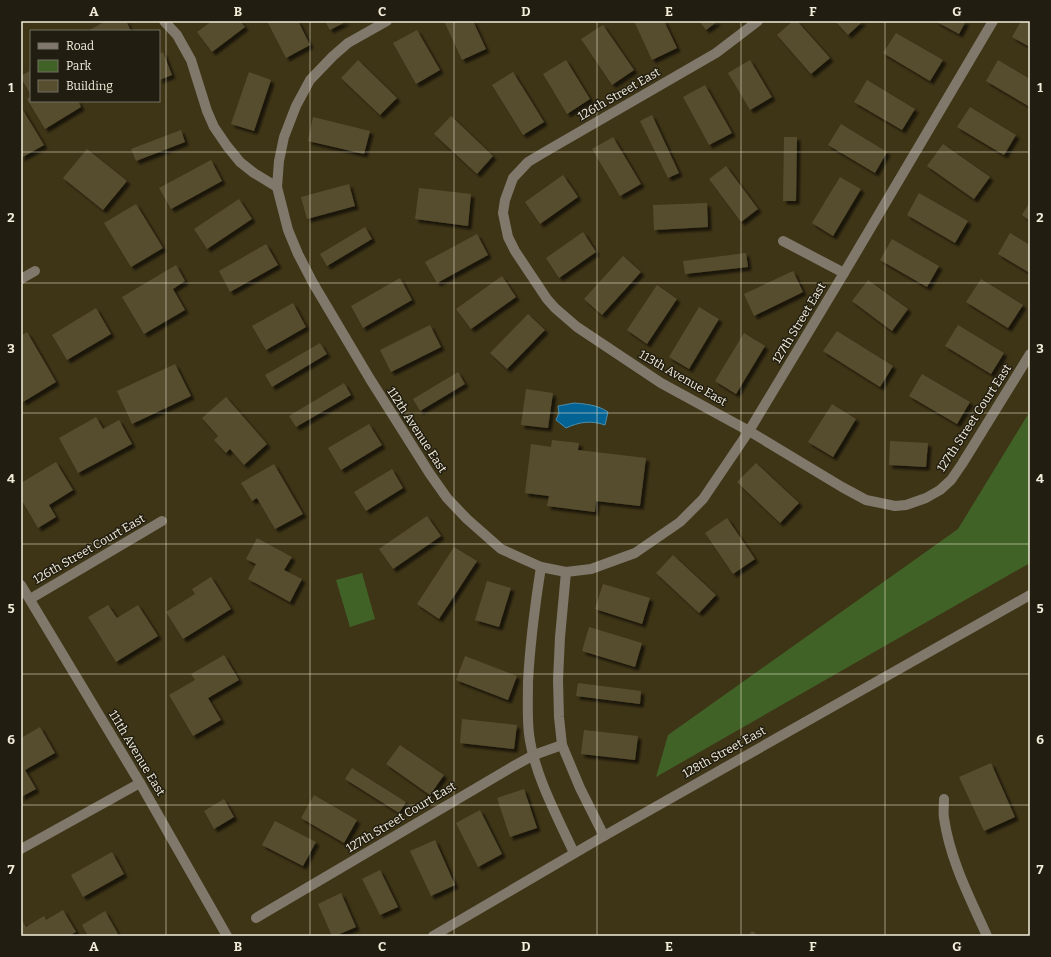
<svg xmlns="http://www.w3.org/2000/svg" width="1051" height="957" font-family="Bitter,serif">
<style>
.green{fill:#416226}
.water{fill:#036395;stroke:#4b8daa}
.building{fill:#574d2f;filter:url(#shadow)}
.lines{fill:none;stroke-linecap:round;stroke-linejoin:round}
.minor{stroke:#80786b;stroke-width:10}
.grid{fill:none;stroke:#f3eedc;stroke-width:1;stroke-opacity:0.55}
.labels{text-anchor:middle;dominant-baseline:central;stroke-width:3;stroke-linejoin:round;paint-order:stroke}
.street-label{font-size:12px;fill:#f3eedc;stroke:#211d10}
.neatline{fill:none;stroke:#f3eedc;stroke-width:1.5}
.grid-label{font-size:13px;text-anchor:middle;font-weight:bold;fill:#f3eedc}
</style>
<defs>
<filter id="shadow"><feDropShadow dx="3.5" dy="3.5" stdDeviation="1" flood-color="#0009"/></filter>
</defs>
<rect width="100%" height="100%" fill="#3e3416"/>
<!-- green -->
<g class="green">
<path d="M1030,411V563L656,777L668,735L958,529Z"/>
<path d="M362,573L375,619L350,627L336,580Z"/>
</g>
<!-- water -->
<path class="water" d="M574,403C586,404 598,405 608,412L605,425C591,420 579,422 566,428L556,420L559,413L558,406Z"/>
<!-- building -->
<g class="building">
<path d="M106,21H126L131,31H88Z"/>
<path d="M212,21H240L245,27L212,52L197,32Z"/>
<path d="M267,21H298L310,45L286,58Z"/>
<path d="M325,21H347L330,30Z"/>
<path d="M444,21H473L486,49L462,60Z"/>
<path d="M634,21H664L677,48L652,60Z"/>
<path d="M699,21H718L706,30Z"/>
<path d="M793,21H797L830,58L811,74L777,35Z"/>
<path d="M835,21H863L848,35Z"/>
<path d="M935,21H966L959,34Z"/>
<path d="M1021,21H1030V47L1012,37Z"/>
<path d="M603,25L634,70L612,85L581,39Z"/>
<path d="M417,30L440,70L416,84L393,43Z"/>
<path d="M896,33L943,60L930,81L883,53Z"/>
<path d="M163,52L172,75L159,80V54Z"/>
<path d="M358,60L397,98L380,115L341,78Z"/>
<path d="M566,60L590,99L567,114L543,74Z"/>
<path d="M750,60L772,97L750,110L728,73Z"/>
<path d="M998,60L1030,79V107L986,81Z"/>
<path d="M31,70V95L21,78V76Z"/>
<path d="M249,72L271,80L254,131L231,124Z"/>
<path d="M513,72L544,122L523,135L492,85Z"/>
<path d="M867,80L915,109L902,130L854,102Z"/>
<path d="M705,85L732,133L709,145L683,97Z"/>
<path d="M31,97V101H78L81,107L45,129L27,99Z"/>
<path d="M21,107L44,145L21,158Z"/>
<path d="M970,107L1016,135L1004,155L957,127Z"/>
<path d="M652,115L679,173L668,178L640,121Z"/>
<path d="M451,116L493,156L477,174L434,134Z"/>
<path d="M313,117L370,131L364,154L308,141Z"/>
<path d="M841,124L887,152L875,173L828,145Z"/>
<path d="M181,130L185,142L136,161L131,149Z"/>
<path d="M613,137L641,184L620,196L592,149Z"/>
<path d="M784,137H797L796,201H783Z"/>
<path d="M943,144L990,177L974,199L927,166Z"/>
<path d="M87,149L127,181L103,210L63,178Z"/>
<path d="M211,160L222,181L171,209L159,188Z"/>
<path d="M726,166L758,209L741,222L709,179Z"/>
<path d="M563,175L578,197L540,224L525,202Z"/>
<path d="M840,177L861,189L833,236L812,223Z"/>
<path d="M349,184L355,206L307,219L301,197Z"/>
<path d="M419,188L471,194L468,226L415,219Z"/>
<path d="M919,193L968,221L955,243L907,215Z"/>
<path d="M239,199L252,219L207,249L194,229Z"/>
<path d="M1030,202V221L1022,215Z"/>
<path d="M707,203L708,227L654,230L653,205Z"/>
<path d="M136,204L163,248L131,267L104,223Z"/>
<path d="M365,227L372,239L327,266L320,254Z"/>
<path d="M583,232L596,252L559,278L546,258Z"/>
<path d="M1010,233L1030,245V273L998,254Z"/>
<path d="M477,234L488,255L437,283L425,262Z"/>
<path d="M892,239L939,266L927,287L880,260Z"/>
<path d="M266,244L278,265L230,292L219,271Z"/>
<path d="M746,253L748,267L685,274L683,261Z"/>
<path d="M623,256L641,272L602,315L584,299Z"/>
<path d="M176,265L185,281L173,289L185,310L144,334L122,297Z"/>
<path d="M793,271L803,292L754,316L744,294Z"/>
<path d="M502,276L516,297L471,329L456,309Z"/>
<path d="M400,278L412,300L363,328L351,306Z"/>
<path d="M981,279L1023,305L1008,328L966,302Z"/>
<path d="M868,280L908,309L892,331L852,301Z"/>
<path d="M657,285L677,299L647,344L627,330Z"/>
<path d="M293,303L306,327L266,350L252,326Z"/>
<path d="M699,307L719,319L689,369L669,357Z"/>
<path d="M96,308L111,334L67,360L52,335Z"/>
<path d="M528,314L545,330L507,369L490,353Z"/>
<path d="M430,325L441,347L391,372L380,350Z"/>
<path d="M958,325L1004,353L991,374L945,346Z"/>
<path d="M837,331L893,366L880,387L823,351Z"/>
<path d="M27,332L56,382L23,402L21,399V336Z"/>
<path d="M744,333L765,346L736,394L715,381Z"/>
<path d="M320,343L327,354L272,387L265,375Z"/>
<path d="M175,364L191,396L132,424L117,391Z"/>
<path d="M458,372L465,384L420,411L413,399Z"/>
<path d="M922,374L970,402L957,424L909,396Z"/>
<path d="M344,383L351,395L296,427L289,416Z"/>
<path d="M526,389L553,393L548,428L521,425Z"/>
<path d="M226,397L267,444L244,465L230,449L226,453L214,440L218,436L202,418Z"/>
<path d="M832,404L856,419L833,457L808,442Z"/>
<path d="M96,417L103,429L119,420L132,444L78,473L59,438Z"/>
<path d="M369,424L382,445L341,470L328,448Z"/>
<path d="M552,440L579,443L578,450L646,458L640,506L596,501L595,512L547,506L549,496L525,493L531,444L551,447Z"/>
<path d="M890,441L928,443L926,467L889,465Z"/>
<path d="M56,462L73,490L49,505L56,517L38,528L21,499V483Z"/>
<path d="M756,463L799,503L780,523L737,482Z"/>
<path d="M274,464L303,514L275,529L257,498L252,501L241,483Z"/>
<path d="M392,469L403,488L366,511L354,492Z"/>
<path d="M427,516L441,536L393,569L379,549Z"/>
<path d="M727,518L755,559L733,574L705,533Z"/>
<path d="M257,538L292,557L284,570L302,579L290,602L248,579L256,564L246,559Z"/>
<path d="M454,547L477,561L439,619L417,604Z"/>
<path d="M673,555L716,595L699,613L656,573Z"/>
<path d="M211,577L231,609L183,639L166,612L195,594L192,589Z"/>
<path d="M487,581L511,588L499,627L475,620Z"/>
<path d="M603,584L650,598L642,624L595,609Z"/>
<path d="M108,605L117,618L138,605L158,636L116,662L88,617Z"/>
<path d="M589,627L642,643L635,667L582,651Z"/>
<path d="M224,655L239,680L208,698L221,720L193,736L169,695L195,680L191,674Z"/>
<path d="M465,656L517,676L508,700L456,680Z"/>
<path d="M578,683L641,691L640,704L576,696Z"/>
<path d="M462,719L517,725L514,749L460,743Z"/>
<path d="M40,727L55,753L25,770L36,789L21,797V738Z"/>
<path d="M584,730L638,736L635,760L581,754Z"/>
<path d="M400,745L444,775L430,795L386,764Z"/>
<path d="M991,763L1015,817L984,831L959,777Z"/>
<path d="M352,768L406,802L399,813L345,779Z"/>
<path d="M524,789L537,828L510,837L497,798Z"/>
<path d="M314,795L357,820L344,843L301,818Z"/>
<path d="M224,799L234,817L214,829L204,811Z"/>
<path d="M480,810L502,854L478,867L456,823Z"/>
<path d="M275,821L316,842L303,866L262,845Z"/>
<path d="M435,840L455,885L431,896L410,851Z"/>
<path d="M112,852L124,874L83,897L71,875Z"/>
<path d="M380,870L398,907L380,915L362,879Z"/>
<path d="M341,893L356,927L335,936H332L318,904Z"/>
<path d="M63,910L76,932L69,936H21V923L23,922L26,927L44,916L46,920Z"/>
<path d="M105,911L118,934L114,936H88L82,925Z"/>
<path d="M752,931L759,936H748Z"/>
</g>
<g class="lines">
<!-- minor -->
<g class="minor">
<path d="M164,21L177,35L191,60L207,111L214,127L227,146L240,162L254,173L277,187"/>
<path d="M387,21L348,43L333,56L310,80L296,106L284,137L279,161L277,187L288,230L298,254L313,283L370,379L430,474L447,498L467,519L501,549L541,567L566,572L591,569L635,553L680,522L703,499L749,431L844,273L993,21"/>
<path d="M758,21L716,53L543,153L528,162L513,178L505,200L503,213L508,237L515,251L547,299L555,308L577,327L661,383L749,431L842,487L866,500L895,506L906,505L926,498L940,490L951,480L962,464L1030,354"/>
<path d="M783,241L844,273"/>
<path d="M21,279L35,271"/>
<path d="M541,567C535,605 530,644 528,682C528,699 527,717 529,734C534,774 557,816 574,853"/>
<path d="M566,572L560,637L558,680L559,717L562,745L580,788L604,836"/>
<path d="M21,585L140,783L227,936"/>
<path d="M30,599L162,521"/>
<path d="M944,799C944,805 943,812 944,818C950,860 970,898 987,936"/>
<path d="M21,849L140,783"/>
<path d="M256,918L512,767L534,755L562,745"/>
<path d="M433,936L604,836L1030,595"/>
</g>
</g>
<!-- grid -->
<path class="grid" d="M166,21V936M310,21V936M454,21V936M597,21V936M741,21V936M885,21V936M21,152H1030M21,283H1030M21,413H1030M21,544H1030M21,674H1030M21,805H1030"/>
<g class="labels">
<!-- street labels -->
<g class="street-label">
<text transform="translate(619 94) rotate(-30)">126th Street East</text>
<text transform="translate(799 323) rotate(-59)">127th Street East</text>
<text transform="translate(683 378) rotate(30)">113th Avenue East</text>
<text transform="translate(974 418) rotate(-57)">127th Street Court East</text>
<text transform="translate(417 430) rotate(57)">112th Avenue East</text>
<text transform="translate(89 549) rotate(-30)">126th Street Court East</text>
<text transform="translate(724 752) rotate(-29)">128th Street East</text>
<text transform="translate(137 753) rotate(59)">111th Avenue East</text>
<text transform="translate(401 817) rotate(-31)">127th Street Court East</text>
</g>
</g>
<!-- border -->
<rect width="1051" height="957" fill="none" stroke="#211d10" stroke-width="44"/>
<!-- legend -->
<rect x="30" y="30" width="130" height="72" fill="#211d10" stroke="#757162"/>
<rect x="38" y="43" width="20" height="6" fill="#80786b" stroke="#757162"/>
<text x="66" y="50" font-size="12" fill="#f3eedc">Road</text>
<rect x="38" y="60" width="20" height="12" fill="#416226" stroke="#757162"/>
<text x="66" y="70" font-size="12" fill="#f3eedc">Park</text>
<rect x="38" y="80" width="20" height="12" fill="#574d2f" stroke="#757162"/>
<text x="66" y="90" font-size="12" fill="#f3eedc">Building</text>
<rect x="22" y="22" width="1007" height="913" class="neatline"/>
<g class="grid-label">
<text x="94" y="16">A</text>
<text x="238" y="16">B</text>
<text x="382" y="16">C</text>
<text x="526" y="16">D</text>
<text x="669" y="16">E</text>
<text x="813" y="16">F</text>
<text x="957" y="16">G</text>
<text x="11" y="92">1</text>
<text x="1040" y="92">1</text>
<text x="11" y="222">2</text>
<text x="1040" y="222">2</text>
<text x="11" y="353">3</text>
<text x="1040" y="353">3</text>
<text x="11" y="483">4</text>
<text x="1040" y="483">4</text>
<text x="11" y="613">5</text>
<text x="1040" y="613">5</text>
<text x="11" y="744">6</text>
<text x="1040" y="744">6</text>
<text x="11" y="874">7</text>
<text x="1040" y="874">7</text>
<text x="94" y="951">A</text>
<text x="238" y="951">B</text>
<text x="382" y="951">C</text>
<text x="526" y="951">D</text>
<text x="669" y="951">E</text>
<text x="813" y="951">F</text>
<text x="957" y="951">G</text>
</g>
</svg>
